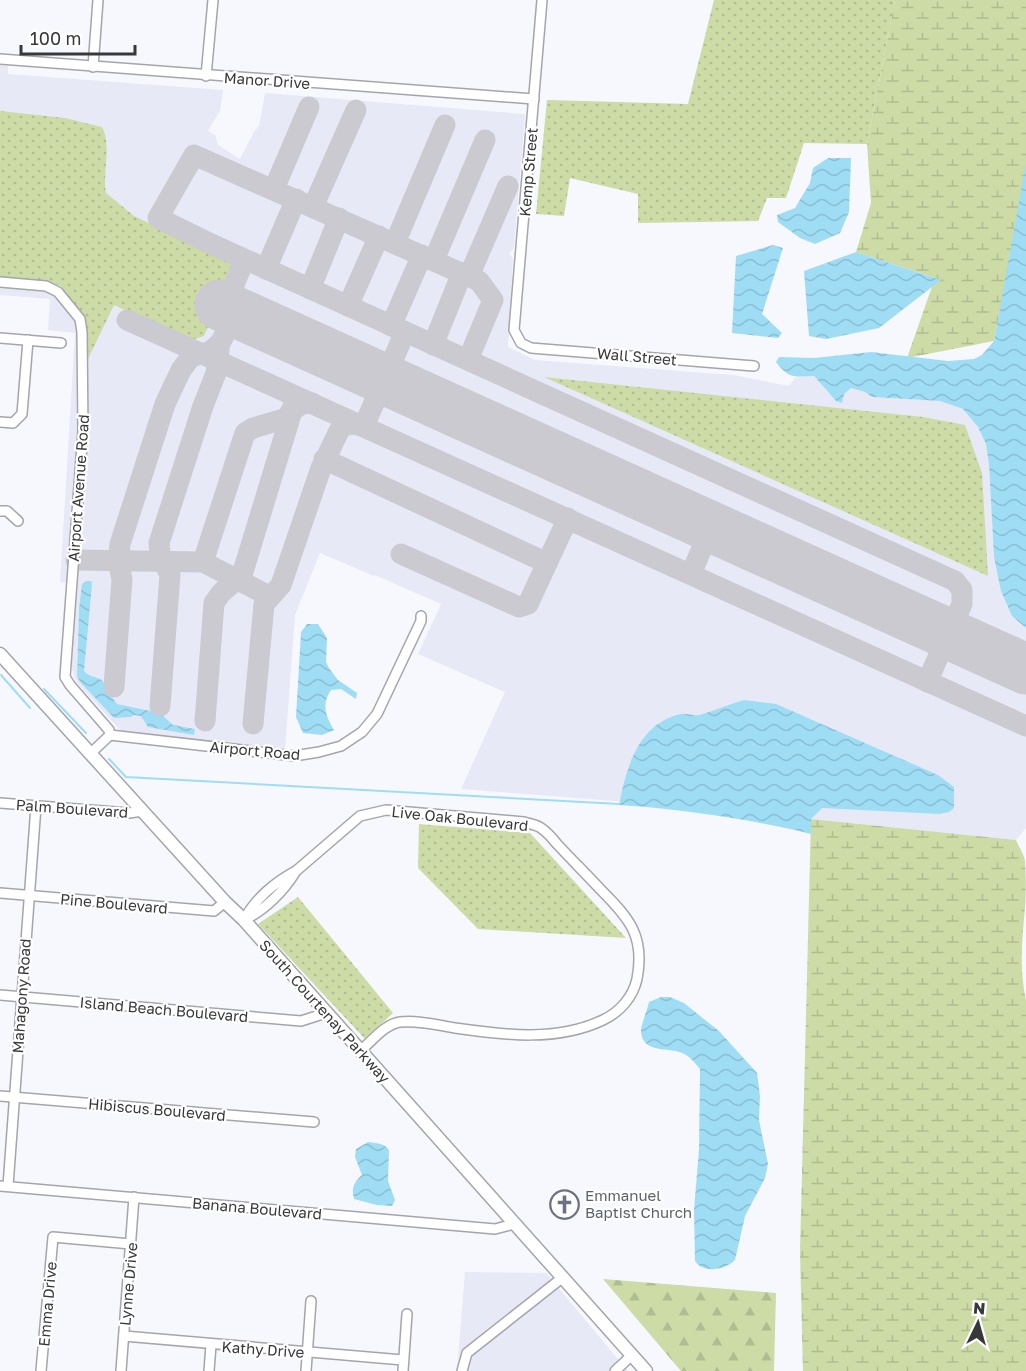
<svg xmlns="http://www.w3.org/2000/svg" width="1026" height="1371" font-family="'Golos Text',sans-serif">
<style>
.built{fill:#e8e9f7}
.grass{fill:url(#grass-dots)}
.forest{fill:url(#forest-firs)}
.wetland{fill:url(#wetland-marsh)}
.water{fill:url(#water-waves)}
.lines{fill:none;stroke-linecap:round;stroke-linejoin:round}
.stream{stroke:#9fddf5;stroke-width:2}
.taxiway{stroke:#cacad0;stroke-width:21}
.runway{stroke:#cacad0;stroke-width:51}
.street-casing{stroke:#a5a5ac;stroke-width:12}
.secondary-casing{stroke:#a5a5ac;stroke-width:15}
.street{stroke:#fff;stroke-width:9}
.secondary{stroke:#fff;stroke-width:12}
.labels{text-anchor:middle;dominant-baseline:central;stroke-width:4.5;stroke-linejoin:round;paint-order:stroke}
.street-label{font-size:15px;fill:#38383b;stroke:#fff}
.worship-label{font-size:15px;fill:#5b616d;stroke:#fff;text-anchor:start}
</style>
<defs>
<pattern id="grass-dots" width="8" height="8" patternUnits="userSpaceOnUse" patternTransform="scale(1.5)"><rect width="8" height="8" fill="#cddba7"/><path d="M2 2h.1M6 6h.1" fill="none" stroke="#b1bd91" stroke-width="1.8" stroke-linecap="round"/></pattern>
<pattern id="forest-firs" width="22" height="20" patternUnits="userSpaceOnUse" patternTransform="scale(1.5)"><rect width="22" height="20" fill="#cddba7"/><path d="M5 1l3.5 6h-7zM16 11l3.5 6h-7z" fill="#b1bd91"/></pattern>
<pattern id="wetland-marsh" width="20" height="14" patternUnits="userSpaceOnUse" patternTransform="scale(1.5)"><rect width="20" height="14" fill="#cddba7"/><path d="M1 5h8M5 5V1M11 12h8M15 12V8" fill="none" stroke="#b1bd91"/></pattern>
<pattern id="water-waves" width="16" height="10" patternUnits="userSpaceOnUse" patternTransform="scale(1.5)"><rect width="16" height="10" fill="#9fddf5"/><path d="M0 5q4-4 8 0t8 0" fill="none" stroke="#8abed3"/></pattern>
</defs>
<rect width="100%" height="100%" fill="#f7f7fe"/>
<!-- built -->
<g class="built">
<path d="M0,65L8,66V74L223,90L220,111L208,131L215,135L218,145L240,159L254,132L259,126L265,93L525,114L514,248L509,253L513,259L508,347L535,360L733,375L789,386L795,378L814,376L836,401L851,388L865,392L872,397L940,401L963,409L978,427L986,444L989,465L994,557L1012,616L1026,628V828L1016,840L693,807L461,789L505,692L418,654L441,604L375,575L374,576L320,553L295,615L285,750L143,736L121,731L78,684L74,677L71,663L76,584L60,582L75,333L48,330L50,299L0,295Z"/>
<path d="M465,1272L546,1273L628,1371H457Z"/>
</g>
<!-- grass -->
<g class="grass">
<path d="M714,0H895L867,144L804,143L786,198H767L758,221L638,223V194L570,178L564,216L536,214L547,100L688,104Z"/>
<path d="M0,111L65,118L102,127C112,146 102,173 106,193L134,216L229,261L232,265V272L204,336L189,341L114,305L88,359L86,324L61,286L53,283L0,277Z"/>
<path d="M544,377L923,417L965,425L982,473L988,576Z"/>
<path d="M419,824L530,833L626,938L478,929L418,868Z"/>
<path d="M298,897L393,1013L365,1039L258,924Z"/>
</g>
<!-- forest -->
<path class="forest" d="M603,1279L776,1293L774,1371H681Z"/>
<!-- wetland -->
<g class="wetland">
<path d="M895,0H1026V175L994,341L907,358L935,278L856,252L871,203L867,144Z"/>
<path d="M811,819L1016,840C1019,847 1024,854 1025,861C1026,876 1026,893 1025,908C1022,939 1019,969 1026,1000V1371H803L800,1252Z"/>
</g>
<!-- water -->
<g class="water">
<path d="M828,158H851L849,212L840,233L815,244L800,238L778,222L777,215L795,208L810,183L813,168Z"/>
<path d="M1026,163V628L1012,616L1001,591L994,557L989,465L986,444L978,427L963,409L940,401L872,397L865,392L851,388L844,394L842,403L836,401L814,376C794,377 789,379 776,362L779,357L814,358L871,352L948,361L974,359L982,355L994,341Z"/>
<path d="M773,245L783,248L762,314L782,333L778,338L732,333L736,256Z"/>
<path d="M856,252L941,280L879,328L826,339L809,336L804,271Z"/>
<path d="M86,581H91L92,584L84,671C90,678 97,676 103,681L105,688L117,704L160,713L173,725L195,729L194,735L148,727L141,716L134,715L131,717L114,718L81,683L77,677L79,609L82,584Z"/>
<path d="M307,624H318L327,638L326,662L329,668L338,680L357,693L356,699L341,689L331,690C321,705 326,716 334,730L322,735L303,733L296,717L301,632Z"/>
<path d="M744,700L776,704L938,775L954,787V808L949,812L939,814L822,808L811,819V834C751,819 680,809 619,805C626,769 638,723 681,714C687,713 693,716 699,715C715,711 729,704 744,700Z"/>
<path d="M661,997H670L684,1003L719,1031L757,1073L760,1096L759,1120L768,1164L765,1178L745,1216L735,1260C725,1270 704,1274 695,1261L694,1210L699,1149L700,1069C695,1063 690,1056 682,1053C669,1047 641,1054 641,1030C642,1022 647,1011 649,1002Z"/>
<path d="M368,1142C375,1143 385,1143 389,1150L388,1181L395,1200L392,1206L377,1205L354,1199C351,1188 354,1182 362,1175L355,1157L356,1149Z"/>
</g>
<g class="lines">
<!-- stream -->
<g class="stream">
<path d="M1,675L30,708"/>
<path d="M44,689L86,733"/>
<path d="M109,759L126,777L619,804"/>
</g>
<!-- taxiway -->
<g class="taxiway">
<path d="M274,189L309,107"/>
<path d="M313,207L356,110"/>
<path d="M395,243L445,125"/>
<path d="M434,260L485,140"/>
<path d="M266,269L296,199"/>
<path d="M469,276L508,186"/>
<path d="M310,289L339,218"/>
<path d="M348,306L379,236"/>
<path d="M127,320L1026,726"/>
<path d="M391,326L422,255"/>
<path d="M433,345L462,273"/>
<path d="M215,356C222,338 228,321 249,318C245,316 240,313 237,310C225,296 239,273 245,260"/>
<path d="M468,360L493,300L479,281L194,155L158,218L207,242L955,581L962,590V604L927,682"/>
<path d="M324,459L547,563"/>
<path d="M401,554L519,607L528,604L568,518"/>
<path d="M76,560L203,562L269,596"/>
<path d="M203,562L245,433L253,428L287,418L293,407"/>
<path d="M691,574L711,527"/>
<path d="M114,687L122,579L118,561L120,544L165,404L181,370L191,357L211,351L219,344"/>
<path d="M160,706L170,575L160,554L159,543L203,406L216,373L219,350"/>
<path d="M205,721L214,603L221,593L242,575L292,411L302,404L312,403"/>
<path d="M253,724L264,604L281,585L321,468L339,431L343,426L352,424L364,426L405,332"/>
</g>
<!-- runway -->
<path class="runway" d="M220,305L1026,669"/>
<defs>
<g id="street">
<path d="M542,0L514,330L521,343L531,348L754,366"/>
<path d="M0,59L534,99"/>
<path d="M93,67L98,0"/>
<path d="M206,76L213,0"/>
<path d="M0,282L46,286L58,292L80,319L82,332L83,431L65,677L70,685L109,730L110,735"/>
<path d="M0,338L61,343"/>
<path d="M0,422L13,423L22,414L28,340"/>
<path d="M0,511H7L18,521"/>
<path d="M91,753L110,735L294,756L319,752L341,746L362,732L377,714L421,621V616"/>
<path d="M0,803L129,813L143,811"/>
<path d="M0,893L214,911L225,902"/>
<path d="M244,920C254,900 276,881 296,871L360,816L386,810L524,822C530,824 537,825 541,828C547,832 553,839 557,844C572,860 587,875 602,891C630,919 645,937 637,979C633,997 620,1012 603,1020C557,1042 504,1035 455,1028C437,1025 418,1020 400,1022C385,1024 372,1041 360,1051"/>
<path d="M244,920C265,910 284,891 296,871"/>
<path d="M0,995L301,1021L326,1013"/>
<path d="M0,1096L314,1122"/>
<path d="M0,1186L495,1229L514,1224"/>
<path d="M8,1186L36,806"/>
<path d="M124,1336L403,1360"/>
<path d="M41,1371L53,1237L131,1244"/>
<path d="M121,1371L134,1197"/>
<path d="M209,1371L211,1345"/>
<path d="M306,1371L311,1301"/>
<path d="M403,1371L407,1314"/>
<path d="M462,1371L467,1353L562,1278"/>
<path d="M615,1371L632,1355"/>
</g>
<path id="secondary" d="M0,654L225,902L244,920L646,1371"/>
</defs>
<!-- street casing -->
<use href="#street" class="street-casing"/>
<!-- secondary casing -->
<use href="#secondary" class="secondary-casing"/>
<!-- street -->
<use href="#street" class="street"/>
<!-- secondary -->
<use href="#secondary" class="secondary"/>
</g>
<!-- icons -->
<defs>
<symbol id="church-ring" viewBox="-11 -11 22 22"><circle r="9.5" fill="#fff" stroke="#6b7280" stroke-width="1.5"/><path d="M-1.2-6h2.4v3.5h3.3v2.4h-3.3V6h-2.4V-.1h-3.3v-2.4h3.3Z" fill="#6b7280"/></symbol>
</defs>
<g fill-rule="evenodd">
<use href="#church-ring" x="548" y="1188" width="33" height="33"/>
</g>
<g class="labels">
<!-- street labels -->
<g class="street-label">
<text transform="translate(267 80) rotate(4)">Manor Drive</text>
<text transform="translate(528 172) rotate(-85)">Kemp Street</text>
<text transform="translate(637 356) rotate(5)">Wall Street</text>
<text transform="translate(78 488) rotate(-86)">Airport Avenue Road</text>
<text transform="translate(255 750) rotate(5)">Airport Road</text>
<text transform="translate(72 808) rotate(4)">Palm Boulevard</text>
<text transform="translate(460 818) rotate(6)">Live Oak Boulevard</text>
<text transform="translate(114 903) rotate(5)">Pine Boulevard</text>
<text transform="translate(21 996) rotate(-86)">Mahagony Road</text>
<text transform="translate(164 1009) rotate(5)">Island Beach Boulevard</text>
<text transform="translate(325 1011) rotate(48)">South Courtenay Parkway</text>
<text transform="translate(157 1109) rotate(5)">Hibiscus Boulevard</text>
<text transform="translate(257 1208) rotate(5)">Banana Boulevard</text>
<text transform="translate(128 1284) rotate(-85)">Lynne Drive</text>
<text transform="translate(47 1304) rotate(-85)">Emma Drive</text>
<text transform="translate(263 1349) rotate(4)">Kathy Drive</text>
</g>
<!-- worship labels -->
<g class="worship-label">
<text x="585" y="1195">Emmanuel<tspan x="585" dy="17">Baptist Church</tspan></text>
</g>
</g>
<!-- north arrow -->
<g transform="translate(978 1323) rotate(5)" stroke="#ffffff" stroke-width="4.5" paint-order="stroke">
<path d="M0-4.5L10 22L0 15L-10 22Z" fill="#38383b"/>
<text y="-9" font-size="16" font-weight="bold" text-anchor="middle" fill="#38383b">N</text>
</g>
<!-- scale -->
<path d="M21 45v9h114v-9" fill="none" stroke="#38383b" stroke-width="3"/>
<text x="30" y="45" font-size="18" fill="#38383b" stroke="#ffffff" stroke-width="4.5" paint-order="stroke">100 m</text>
</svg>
